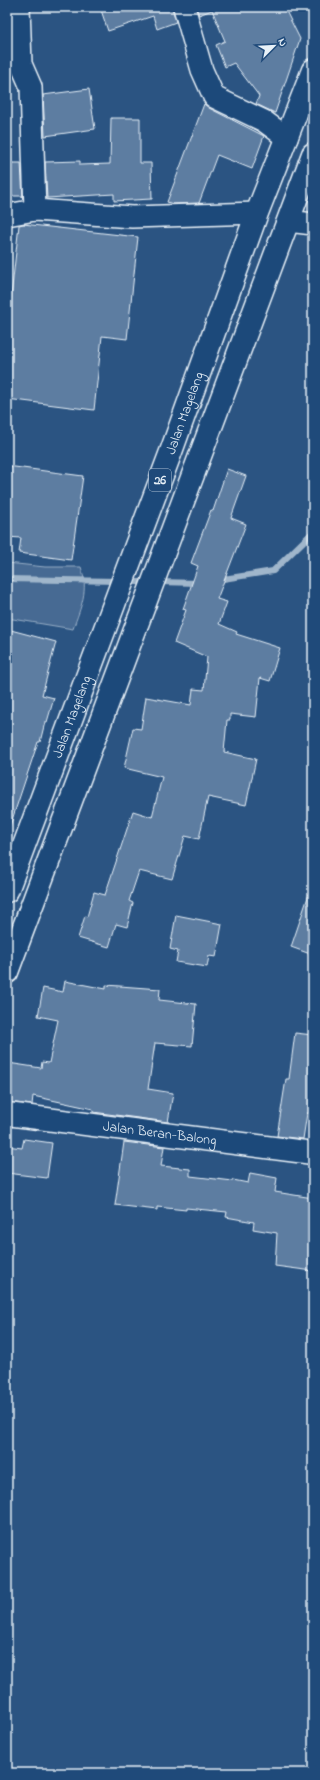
<svg xmlns="http://www.w3.org/2000/svg" width="320" height="1780" font-family="'Indie Flower',sans-serif">
<style>
.green{fill:#476b93;stroke:#98aec6}
.lines{fill:none;stroke-linecap:round;stroke-linejoin:round}
.stream{stroke:#a0b6cb;stroke-width:6}
.building{fill:#5d7da1;stroke:#e8f1f8}
.minor-casing{stroke:#e8f1f8;stroke-width:24}
.secondary-casing{stroke:#e8f1f8;stroke-width:25}
.trunk-casing{stroke:#e8f1f8;stroke-width:25}
.minor{stroke:#1f4a7a;stroke-width:21}
.secondary{stroke:#1f4a7a;stroke-width:22}
.trunk{stroke:#1f4a7a;stroke-width:22}
.labels{text-anchor:middle;dominant-baseline:central;stroke-width:3.5;stroke-linejoin:round;paint-order:stroke}
.shield{fill:#1f4a7a;stroke:#acbfd2;stroke-width:1}
.shield-label{font-size:13px;font-weight:bold;fill:#e8f1f8}
.street-label{font-size:14px;fill:#e8f1f8;stroke:#1f4a7a}
</style>
<rect width="100%" height="100%" fill="#2b5482"/>
<filter id="ink" filterUnits="userSpaceOnUse"><feTurbulence type="fractalNoise" baseFrequency=".025" numOctaves="2"/><feDisplacementMap in="SourceGraphic" scale="8" xChannelSelector="R" yChannelSelector="G"/><feConvolveMatrix kernelMatrix="1 2 1 2 8 2 1 2 1" color-interpolation-filters="sRGB"/></filter>
<g filter="url(#ink)">
<!-- green -->
<path class="green" d="M7,563L45,567H81C89,591 81,606 73,629L7,618Z"/>
<g class="lines">
<!-- stream -->
<g class="stream">
<path d="M7,579L118,581"/>
<path d="M217,580L273,571L313,532"/>
<path d="M128,582H148"/>
<path d="M158,582L200,583"/>
</g>
</g>
<!-- building -->
<g class="building">
<path d="M100,7H172L176,22L157,29L153,16L108,31Z"/>
<path d="M196,7H284L300,39L275,113L256,104L259,96L234,63L225,67L216,45L225,41L212,10L199,15Z"/>
<path d="M89,89L95,129L45,136L43,95Z"/>
<path d="M204,104L209,108L264,136L252,169L217,155L199,203L173,204L167,202Z"/>
<path d="M111,118H140V163H151L152,199L114,201V194L47,198L45,162L80,161V165L110,164Z"/>
<path d="M7,163H21L23,199L22,196H7Z"/>
<path d="M23,224L138,237L127,339L102,336L94,410L7,399V332L19,225Z"/>
<path d="M7,466L83,476L71,560L19,553L21,538L7,537Z"/>
<path d="M227,469L246,476L231,518L246,524L217,599L227,602L219,624L237,632L236,634L280,648L270,681L260,678L256,717L230,714V720H227L224,752L256,759L246,805L208,797L199,839L185,836L172,879L139,871L129,901L133,903L127,927L116,924L109,947L78,938L85,916L87,917L94,892L105,895L133,811L152,817L162,777L124,768L133,728L141,729L146,697L191,705L193,689L204,690L207,657L174,643L186,610L183,609L198,566L191,563L211,510L213,511Z"/>
<path d="M7,629L56,642L42,695L54,698L47,722H45L40,742H38L10,826L7,825Z"/>
<path d="M310,891L313,892V955L291,947Z"/>
<path d="M176,915L222,924L216,957L209,956L207,967L176,962L178,951L170,949Z"/>
<path d="M65,981L106,989V985L160,989L159,1000L196,1004L192,1046L155,1043L148,1089L173,1093L168,1122L93,1112V1109L33,1096L32,1105L7,1102L8,1063L41,1068L42,1062L49,1063L58,1020L38,1016L43,988L63,992Z"/>
<path d="M295,1033L313,1035V1114L307,1113L303,1139L277,1136L286,1079H289Z"/>
<path d="M24,1139L52,1143L47,1178L7,1173V1146L22,1148Z"/>
<path d="M124,1142L164,1147L161,1166L190,1169V1176L233,1181V1180L248,1183L250,1173L277,1178L275,1192L313,1198V1271L275,1266L277,1233L253,1229L254,1222L226,1217L227,1212L186,1208V1210L157,1207V1210L115,1205Z"/>
</g>
<g class="lines">
<defs>
<g id="minor">
<path d="M19,7L21,64L31,87L35,210"/>
<path d="M184,7L202,70L214,97L264,121L287,138"/>
<path d="M7,215L35,210L132,217L257,213"/>
<path d="M288,221L313,224"/>
</g>
<g id="secondary">
<path id="s1" d="M7,1114L313,1153"/>
</g>
<g id="trunk">
<path id="s2" d="M7,891L172,449L257,213L313,70"/>
<path d="M7,972L313,154"/>
</g>
</defs>
<!-- minor casing -->
<use href="#minor" class="minor-casing"/>
<!-- secondary casing -->
<use href="#secondary" class="secondary-casing"/>
<!-- trunk casing -->
<use href="#trunk" class="trunk-casing"/>
<!-- minor -->
<use href="#minor" class="minor"/>
<!-- secondary -->
<use href="#secondary" class="secondary"/>
<!-- trunk -->
<use href="#trunk" class="trunk"/>
</g>
</g>
<g class="labels">
<!-- shield labels -->
<rect class="shield" x="149" y="469" width="22" height="22" rx="3"/>
<g class="shield-label">
<text x="160" y="480">26</text>
</g>
<!-- street labels -->
<g class="street-label">
<text stroke="none"><textPath href="#s2" startOffset="510">Jalan Magelang</textPath></text>
<text stroke="none"><textPath href="#s2" startOffset="186">Jalan Magelang</textPath></text>
<text stroke="none"><textPath href="#s1" startOffset="154">Jalan Beran-Balong</textPath></text>
</g>
</g>
<!-- margin -->
<rect width="320" height="1780" fill="none" stroke="#1f4a7a" stroke-width="24"/>
<rect x="12" y="12" width="296" height="1756" fill="none" stroke="#e8f1f8" stroke-width="1.5" filter="url(#ink)"/>
<!-- north arrow -->
<g transform="translate(274 46) rotate(66)" stroke="#1f4a7a" stroke-width="3" paint-order="stroke">
<path d="M0-3L7 15L0 10L-7 15Z" fill="#e8f1f8"/>
<text y="-6" font-size="11" font-weight="bold" text-anchor="middle" fill="#e8f1f8">N</text>
</g>
</svg>
